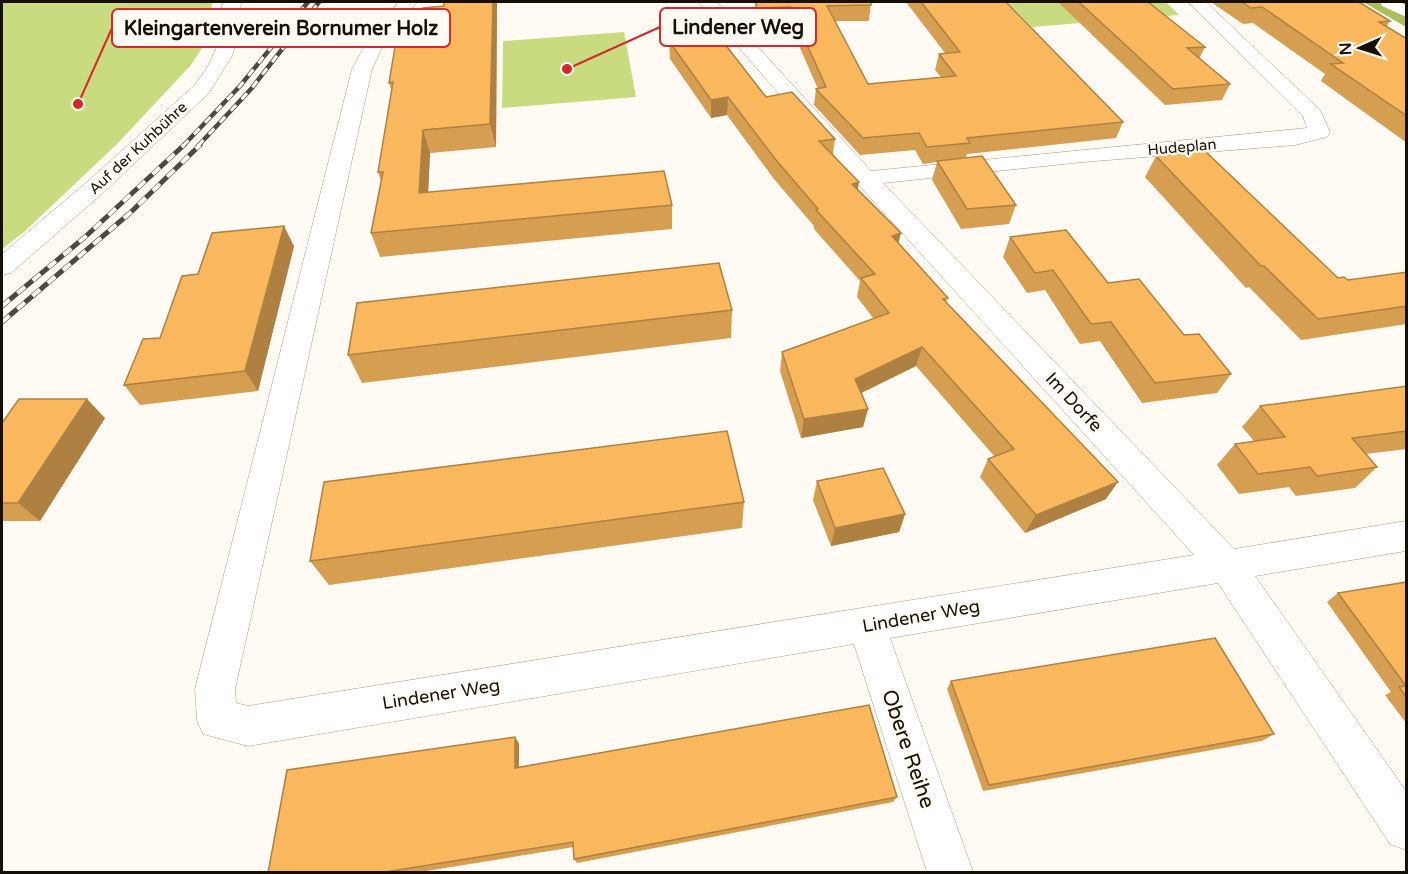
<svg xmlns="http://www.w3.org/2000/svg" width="1408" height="874" font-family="'Varela Round',sans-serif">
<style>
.green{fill:#c8dc7f}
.forest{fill:#abbf59}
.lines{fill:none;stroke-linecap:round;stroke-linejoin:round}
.minor-casing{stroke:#b29b7e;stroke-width:1}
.minor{fill:#fff;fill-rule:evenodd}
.rail-far1-casing{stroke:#50483f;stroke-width:4.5}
.rail-casing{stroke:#50483f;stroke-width:5}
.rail-far1{stroke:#fffaf4;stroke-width:3;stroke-dasharray:8;stroke-linecap:butt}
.rail{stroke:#fffaf4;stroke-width:4;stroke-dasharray:10;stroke-linecap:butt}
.wall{fill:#d69e51}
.shaded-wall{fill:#ae8142}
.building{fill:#f9b85e;stroke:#ae8142;stroke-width:1.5}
.labels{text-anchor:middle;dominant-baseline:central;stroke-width:5;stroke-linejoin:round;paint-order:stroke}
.far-street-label{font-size:15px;fill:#170f05;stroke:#fffaf4}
.street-label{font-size:18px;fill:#170f05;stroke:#fffaf4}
.near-street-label{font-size:21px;fill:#170f05;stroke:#fffaf4}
.leader{fill:none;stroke:#d62828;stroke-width:2}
.callout-dot{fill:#d62828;stroke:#fffaf4;stroke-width:2}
.callout{fill:#fffaf4;stroke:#d62828;stroke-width:2}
.callout-label{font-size:20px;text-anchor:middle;font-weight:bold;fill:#170f05}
</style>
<rect width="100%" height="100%" fill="#fffaf4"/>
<!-- green -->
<g class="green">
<path d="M2,2H212L209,37L191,65L117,144L25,231L2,249Z"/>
<path d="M1007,2H1166L1179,15L1032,27Z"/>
<path d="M624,32L636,97L502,108L503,41Z"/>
</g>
<!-- forest -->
<path class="forest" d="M1363,2H1406V27Z"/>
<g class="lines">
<defs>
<g id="minor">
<path d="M223,2H241L238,36L232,56L208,94L104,192L11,273L2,275V254L87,182L194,86L207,68L216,49Z"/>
<path d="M399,2H417L386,39L372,69L235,689L236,703L248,706L1194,555L857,183L699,2H717L871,171L1307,128L1303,116L1188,2H1206L1320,110L1330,132L1327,137L1295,145L1083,162L883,183L1234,549L1406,521V551L1255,576L1406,791V850L1390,844L1218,583L890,638L973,872H927L854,644L248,746L203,734L197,720L195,689L352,69L372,33Z"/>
<path d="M1380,2H1400L1406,5V17L1382,6Z"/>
</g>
</defs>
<!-- minor casing -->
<use href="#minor" class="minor-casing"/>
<!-- minor -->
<use href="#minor" class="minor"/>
<defs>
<g id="rail-far1">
<path d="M183,146L240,86L308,2"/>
<path d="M198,146L251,89L319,2"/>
</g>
<g id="rail">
<path d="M2,306L85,237L184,145"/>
<path d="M2,322L130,213L200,145"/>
</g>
</defs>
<!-- rail-far1 casing -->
<use href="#rail-far1" class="rail-far1-casing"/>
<!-- rail casing -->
<use href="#rail" class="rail-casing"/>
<!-- rail-far1 -->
<use href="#rail-far1" class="rail-far1"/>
<!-- rail -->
<use href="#rail" class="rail"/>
</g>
<!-- wall -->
<g class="wall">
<path d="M444,2H497L496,147L430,153L428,192L672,205V229L380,257L371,233L381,181L378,172L392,92L389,83L417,46L444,6Z"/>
<path d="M755,2H871L869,21H835L868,84L941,77L935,70L939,54L945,53L906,2H1006L1123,122L1116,138L967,154L966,158L1016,205L1009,224L961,229L932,180L937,162L923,164L915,150L860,155L814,105L816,89H818L789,23L756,24Z"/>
<path d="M1058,2H1148L1205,47L1199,59L1230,84L1222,100L1165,105Z"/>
<path d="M1211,2H1359L1390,21L1386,27L1407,39V143L1321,81L1325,74L1253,23L1243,24Z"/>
<path d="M669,41L766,97L835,139L833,154L858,190L898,243L948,298L946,302L1106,499L1025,533L980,477L988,459L995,457L916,366L861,393L868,409L863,427L801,438L780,371L782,352L874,319L857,297L860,281L814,229V226L774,179L727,115L711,118L670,59Z"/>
<path d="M1156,156L1338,278L1348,280L1407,272V324L1301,340L1249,287L1246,288L1145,177Z"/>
<path d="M1010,237L1108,283L1184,335L1231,374L1217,393L1142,403L1100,341L1080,344L1045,290L1027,293L1003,257Z"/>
<path d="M294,246L258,391L140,405L124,385L160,338L198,274Z"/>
<path d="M732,310L731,338L362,383L348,355Z"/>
<path d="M1407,386V449L1365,454L1377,467L1355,488L1296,496L1289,487L1239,494L1217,465L1235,444L1254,441L1242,427L1260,406Z"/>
<path d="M105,418L40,521H2V423Z"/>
<path d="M817,481L905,514L899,532L831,546L813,500Z"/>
<path d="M744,502L742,528L329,585L310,561Z"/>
<path d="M1407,582V724L1385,695L1391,692L1327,602L1338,593Z"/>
<path d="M951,681L1274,734L1262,741L983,791L947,689Z"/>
<path d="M515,737L519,744V767L897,797L893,802L577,863L574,859V847L414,873H268Z"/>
</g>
<!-- shaded-wall -->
<g class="shaded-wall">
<path d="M493,2H497L496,147L490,124Z"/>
<path d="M728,97L727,115L711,118V100Z"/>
<path d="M423,130L430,153L427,217L419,193Z"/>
<path d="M859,182L856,201L852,184Z"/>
<path d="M284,226L294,246L258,391L245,371Z"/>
<path d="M901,233L896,252L892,236Z"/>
<path d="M922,347L916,366L851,398L855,379Z"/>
<path d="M87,399L105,418L40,521L18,503Z"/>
<path d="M868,409L863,427L801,438L804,419Z"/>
<path d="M1118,482L1106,499L1025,533L1036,515Z"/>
<path d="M905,514L899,532L831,546L835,528Z"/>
<path d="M515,737L519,744V774L515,768Z"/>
</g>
<!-- building -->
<g class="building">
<path d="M444,2H493L490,124L423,130L419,193L664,171L672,205L371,233L383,172H378L393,82L389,83L395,47L417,46L423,8L444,6Z"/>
<path d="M756,2H871V5L827,6L868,84L956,76L939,54L960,52L921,2H1006L1123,122L967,138L970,143L927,147L919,133L863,138L816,89L826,87L790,7L757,8Z"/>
<path d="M1079,2H1148L1205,47L1187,48L1230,84L1173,89Z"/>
<path d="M1242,2H1359L1390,21L1379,22L1407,39V116L1331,64L1343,63L1262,7L1251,8Z"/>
<path d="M717,34L766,97L792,92L835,139L819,141L859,182L852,184L901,233L892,236L948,298L943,299L1118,482L1036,515L988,459L1014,449L922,347L855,379L868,409L804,419L782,352L889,313L861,278L875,274L816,210L818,209L776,160L728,97L711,100L669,41Z"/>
<path d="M1205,151L1338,278L1344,277L1348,280L1407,272V306L1318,319L1264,266H1261L1156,156Z"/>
<path d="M982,156L1016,205L967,209L937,161Z"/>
<path d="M284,226L245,371L124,385L143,339L160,338L182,276L198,274L212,233Z"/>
<path d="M1066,230L1108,283L1139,279L1184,335L1199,334L1231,374L1155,383L1111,322L1091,324L1053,270L1035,273L1010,237Z"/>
<path d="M719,263L732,310L348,355L357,303Z"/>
<path d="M1407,386V431L1352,438L1377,467L1317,476L1310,467L1258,474L1235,444L1285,437L1260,406Z"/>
<path d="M19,399H87L18,503H2V423Z"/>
<path d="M727,431L744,502L310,561L324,482Z"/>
<path d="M883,468L905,514L835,528L817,481Z"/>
<path d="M1407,582V698L1399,687L1406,686L1338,593Z"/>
<path d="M1215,638L1274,734L989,785L951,681Z"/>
<path d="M869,705L897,797L574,859L573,842L379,873H268L287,770L515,737V768Z"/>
</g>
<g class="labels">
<!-- far-street labels -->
<g class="far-street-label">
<text transform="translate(1182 147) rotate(-5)">Hudeplan</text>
<text transform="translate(138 148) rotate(-43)">Auf der Kuhbühre</text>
</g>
<!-- street labels -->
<g class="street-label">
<text transform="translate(1074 402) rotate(47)">Im Dorfe</text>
<text transform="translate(921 616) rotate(-10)">Lindener Weg</text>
<text transform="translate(441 694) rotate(-9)">Lindener Weg</text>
</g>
<!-- near-street labels -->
<g class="near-street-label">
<text transform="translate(908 749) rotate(71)">Obere Reihe</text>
</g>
</g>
<!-- callouts -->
<path class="leader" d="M567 69L660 27M78 104L112 28"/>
<g class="callout-dot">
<circle cx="567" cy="69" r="6"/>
<circle cx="78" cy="104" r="6"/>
</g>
<g class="callout">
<rect x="660" y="8" width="156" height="38" rx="6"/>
<rect x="112" y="9" width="338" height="38" rx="6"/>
</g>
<g class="callout-label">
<text x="738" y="34">Lindener Weg</text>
<text x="281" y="35">Kleingartenverein Bornumer Holz</text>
</g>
<!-- border -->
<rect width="1408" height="874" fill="none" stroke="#170f05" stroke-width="6"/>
<!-- north arrow -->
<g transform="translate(1360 48) rotate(267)" stroke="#fffaf4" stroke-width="4.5" paint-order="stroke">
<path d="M0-4.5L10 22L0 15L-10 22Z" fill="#170f05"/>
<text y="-9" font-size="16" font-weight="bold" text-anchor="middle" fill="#170f05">N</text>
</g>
</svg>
